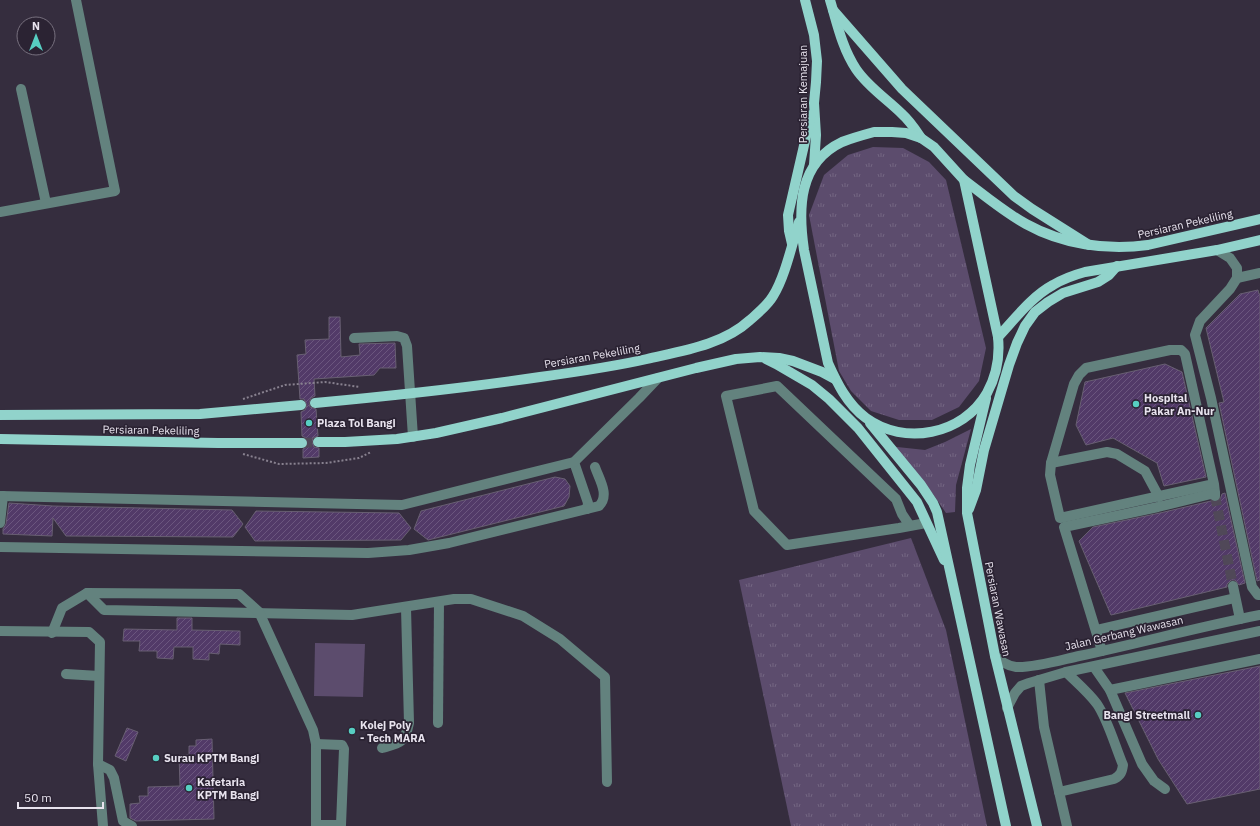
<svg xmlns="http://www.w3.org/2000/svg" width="1260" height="826" font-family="'IBM Plex Sans',sans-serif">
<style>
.grass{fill:url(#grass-tufts)}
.garden{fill:#5c4c6d}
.building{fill:url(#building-hatch);stroke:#685f72}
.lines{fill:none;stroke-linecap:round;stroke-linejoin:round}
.minor-tunnel{stroke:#504858;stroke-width:10;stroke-dasharray:10 5;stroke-linecap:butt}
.major-tunnel{stroke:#504858;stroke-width:10;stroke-dasharray:10 5;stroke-linecap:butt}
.path{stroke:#88818f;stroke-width:2;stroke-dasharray:2 2;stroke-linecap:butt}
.minor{stroke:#63827e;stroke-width:10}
.major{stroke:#91d3cb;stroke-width:10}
.poi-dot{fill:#57cec2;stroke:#2b2333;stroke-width:1.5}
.labels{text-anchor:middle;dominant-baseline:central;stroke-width:3.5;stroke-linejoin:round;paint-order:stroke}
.street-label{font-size:11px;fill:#e8e3ee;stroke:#2b2333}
.poi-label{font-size:11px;font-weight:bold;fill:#e8e3ee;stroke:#2b2333;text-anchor:start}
</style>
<defs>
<pattern id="grass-tufts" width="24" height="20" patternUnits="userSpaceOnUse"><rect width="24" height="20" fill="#5c4c6d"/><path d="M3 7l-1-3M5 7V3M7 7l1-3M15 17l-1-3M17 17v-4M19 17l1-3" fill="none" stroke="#736682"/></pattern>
<pattern id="building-hatch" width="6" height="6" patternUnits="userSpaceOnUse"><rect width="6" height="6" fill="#523a68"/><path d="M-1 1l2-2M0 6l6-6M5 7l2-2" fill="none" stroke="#6b567e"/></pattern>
</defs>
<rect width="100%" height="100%" fill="#352d3e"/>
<!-- grass -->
<g class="grass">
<path d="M873,147L903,148L929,162L946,180L986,348L979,381L959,407L932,420H899L871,411L851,391L839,371L809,215L824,175L848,155Z"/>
<path d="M971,429L956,485L955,512L946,513L933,494L888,446L925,450L945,442Z"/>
<path d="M911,538L946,630L987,826H791L739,580Z"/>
</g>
<!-- garden -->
<path class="garden" d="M315,643L365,644L363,697L314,696Z"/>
<!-- building -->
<g class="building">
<path d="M1258,290L1259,294H1260V580L1257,581L1219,403L1224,402L1206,328L1240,294Z"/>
<path d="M329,317H340L341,357L360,355L359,344L395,343L396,368H380L374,375L314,379L315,396L311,398L309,403L310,407L316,409L318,436L313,438L312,442L314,447L319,448V457L303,458V449L307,447L308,443L306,438L302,436L301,412L305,410L307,405L304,399H300L297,355L306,354L305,340L329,339Z"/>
<path d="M1165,364L1182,372L1206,477L1164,486L1157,463L1113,438L1086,445L1076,425L1085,382Z"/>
<path d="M555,477L565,479L570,486L569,497L564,506L428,540L414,529L421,511Z"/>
<path d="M1225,493L1245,583L1239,585L1235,580H1231L1227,584V587L1111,615L1079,541L1093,527L1160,513L1211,501L1215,502L1220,500L1222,494Z"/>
<path d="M9,503L53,506L232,510L243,524L233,537L66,536L53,518L52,536L3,534V529L6,524Z"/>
<path d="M256,511L399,513L411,528L401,540L255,541L245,527Z"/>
<path d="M177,618H192V630L240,631V645L220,644L219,654L209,653V660L193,659V647H174L173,659L157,658V651H139L140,641H123L124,629L177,630Z"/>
<path d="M1260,666V789L1187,804L1158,759L1125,693Z"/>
<path d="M127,728L138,732L126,761L115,756Z"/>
<path d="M212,739L214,819L136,821L130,818V804L140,803L139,796H148V787L180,786L179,755H189V746H196V740Z"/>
</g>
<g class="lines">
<!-- minor-tunnel -->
<path class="minor-tunnel" d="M1215,496L1233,586"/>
<!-- major-tunnel -->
<path class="major-tunnel" d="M302,443L318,442"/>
<!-- path -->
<g class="path">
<path d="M243,399L285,385L325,382L360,387"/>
<path d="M243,454L279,464L326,463L359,458L371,452"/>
</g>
<!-- minor -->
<g class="minor">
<path d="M21,89L46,203"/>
<path d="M0,212L115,191L76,0"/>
<path d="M1217,250L1230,258L1237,268V278L1230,289L1200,321L1195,335L1211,398L1252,587L1258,595H1260"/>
<path d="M1237,278L1260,273"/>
<path d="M354,338L397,336L404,338L407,346L413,437"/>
<path d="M574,462L588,503L587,509"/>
<path d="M1051,463L1107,452L1117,454L1145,471L1159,497"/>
<path d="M1214,484L1060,518L1050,475L1051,463L1074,384L1079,375L1086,368L1170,350H1181L1185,354L1214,484L1215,493"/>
<path d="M0,496L402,505L574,462L639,398L658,378"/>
<path d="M0,523L3,496"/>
<path d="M910,526L902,514L896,499L777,386L726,396L754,511L787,545L899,528L926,523"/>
<path d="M0,547L368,553L409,550L449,543L599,506C610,495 599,479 595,467"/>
<path d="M1233,586L1240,619"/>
<path d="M87,593L104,610L352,615L454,599H471L523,616L560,639L605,677L607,782"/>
<path d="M1096,630L1235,598"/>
<path d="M0,631L89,632L100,642L98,764L103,826"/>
<path d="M52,633L62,608L87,593L239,594L259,612L313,730L316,744V826"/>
<path d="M1102,651L1064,527L1158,507L1215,493V496"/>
<path d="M995,656C1001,661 1007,666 1016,667C1034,668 1061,660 1079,656C1140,643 1199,627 1260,615"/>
<path d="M1094,667L1110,690L1142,764L1154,781L1165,789"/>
<path d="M66,674L99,676"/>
<path d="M1039,680L1044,727L1067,826"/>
<path d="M1110,690L1260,659"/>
<path d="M1007,708L1015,693L1021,686L1029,683L1066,672L1260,631"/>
<path d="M438,723L439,602"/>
<path d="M316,744L342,745L344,749L341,825H316"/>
<path d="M382,748C400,743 405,743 409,723L406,608"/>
<path d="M98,764L110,770L114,778L123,821L132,826"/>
<path d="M1059,792L1114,779C1121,775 1122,772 1123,765C1115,746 1108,720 1097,704C1088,692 1077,683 1066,672"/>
</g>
<!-- major -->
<g class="major">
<path d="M805,0L814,35L817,61L816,82L814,103L816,135L814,165"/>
<path d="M830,0C837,23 842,48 856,69C868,87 887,99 902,114C910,121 915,129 921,138"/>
<path d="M833,10L902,89L1014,196L1032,209L1089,245"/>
<path d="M874,132H892L906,133L921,138L934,147L964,180L998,337C1000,357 997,375 987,393C963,435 904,446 866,418C847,404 837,383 828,363L804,250C798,209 798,163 842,142C852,138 863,135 874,132Z"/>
<path d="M964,180C984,195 1004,212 1026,224C1062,244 1107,251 1148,245L1260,219"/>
<path d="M792,244L789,231L788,215L811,115"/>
<path d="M998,337C1015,319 1031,297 1053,285C1063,279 1074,275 1085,272L1217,250L1260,240"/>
<path d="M766,359L776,364L812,385L829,399L858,428L917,502L944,560"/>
<path d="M986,398L970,465L967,488V513L995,656L1037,826"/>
<path d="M315,403C390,396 465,388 540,377C576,372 612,367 647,359C682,351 723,345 750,320C758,313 768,305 773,296C785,277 792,244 799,222"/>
<path d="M0,415L200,414L301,405"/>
<path d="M870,423L921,485L933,503L937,512L1006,826"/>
<path d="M0,439L218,443H302"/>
<path d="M318,442H345L397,439L436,433L502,418L696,368L736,359L760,357L779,358L793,361L822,372L835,379"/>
<path d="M969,509L976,490L984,450L1009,365L1017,343L1025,326L1035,312L1048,302L1063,293L1098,282L1109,275L1117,266"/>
</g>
</g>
<!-- markers -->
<g class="poi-dot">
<circle cx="1136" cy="404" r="4"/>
<circle cx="309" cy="423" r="4"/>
<circle cx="1198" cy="715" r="4"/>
<circle cx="352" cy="731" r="4"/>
<circle cx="156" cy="758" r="4"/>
<circle cx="189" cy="788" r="4"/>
</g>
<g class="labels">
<!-- street labels -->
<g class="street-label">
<text transform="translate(803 94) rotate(-90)">Persiaran Kemajuan</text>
<text transform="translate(1185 224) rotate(-13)">Persiaran Pekeliling</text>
<text transform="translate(592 356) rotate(-10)">Persiaran Pekeliling</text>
<text transform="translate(151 430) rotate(1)">Persiaran Pekeliling</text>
<text transform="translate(998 609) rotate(79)">Persiaran Wawasan</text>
<text transform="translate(1124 633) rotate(-13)">Jalan Gerbang Wawasan</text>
</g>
<!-- poi labels -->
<g class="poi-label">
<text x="1144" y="398">Hospital<tspan x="1144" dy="13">Pakar An-Nur</tspan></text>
<text x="317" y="423">Plaza Tol Bangi</text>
<text x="1190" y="715" text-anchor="end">Bangi Streetmall</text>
<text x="360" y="725">Kolej Poly<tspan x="360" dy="13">- Tech MARA</tspan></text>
<text x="164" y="758">Surau KPTM Bangi</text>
<text x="197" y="782">Kafetaria<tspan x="197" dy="13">KPTM Bangi</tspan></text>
</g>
</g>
<!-- north arrow -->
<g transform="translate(36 36)"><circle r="19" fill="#2b2333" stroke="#77707e"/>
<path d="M0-3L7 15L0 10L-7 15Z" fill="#57cec2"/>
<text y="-6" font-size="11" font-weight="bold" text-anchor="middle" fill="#e8e3ee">N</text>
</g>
<!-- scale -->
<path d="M18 802v6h85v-6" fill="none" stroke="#e8e3ee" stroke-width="2"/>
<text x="24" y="802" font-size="12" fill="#e8e3ee" stroke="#2b2333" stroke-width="3" paint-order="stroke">50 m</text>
</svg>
